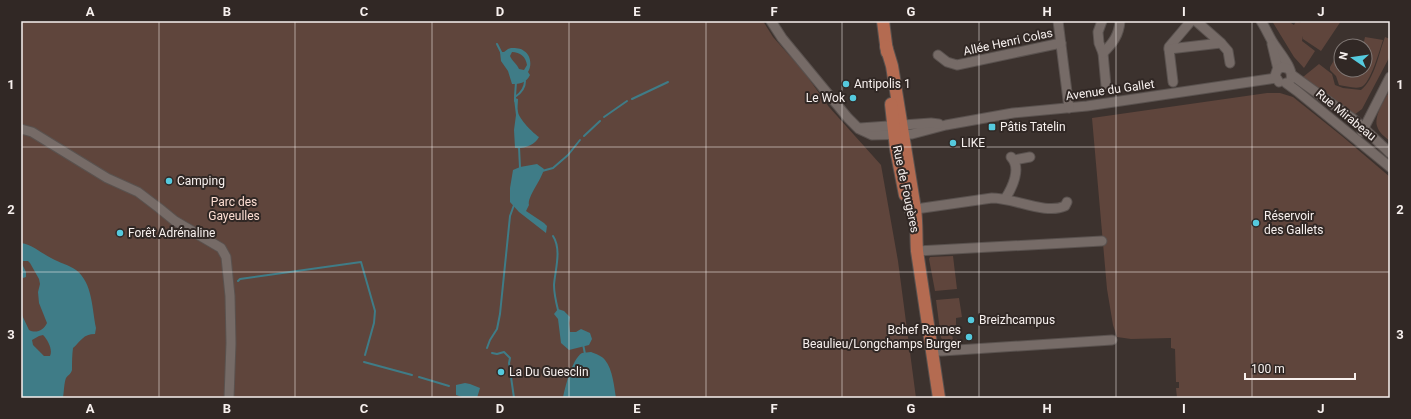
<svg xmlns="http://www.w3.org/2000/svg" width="1411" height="419" font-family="Roboto,sans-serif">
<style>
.green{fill:#5f453c}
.water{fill:#3f7c87;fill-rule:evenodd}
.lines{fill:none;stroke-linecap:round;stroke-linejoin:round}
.stream{stroke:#3f7c87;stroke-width:2}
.minor-casing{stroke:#5a524f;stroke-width:11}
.major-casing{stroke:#5a524f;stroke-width:14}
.minor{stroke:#766b67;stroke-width:9}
.major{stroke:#b46b51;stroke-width:12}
.grid{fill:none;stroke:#f7f0ee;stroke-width:1;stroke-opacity:0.55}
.poi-dot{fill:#55cade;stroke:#312825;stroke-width:1.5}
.labels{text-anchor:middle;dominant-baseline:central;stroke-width:4;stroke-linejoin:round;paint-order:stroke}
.street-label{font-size:12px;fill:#f7f0ee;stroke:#312825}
.poi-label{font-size:12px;fill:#f7f0ee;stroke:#312825;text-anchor:start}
.park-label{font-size:12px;fill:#fcddd2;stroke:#312825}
.neatline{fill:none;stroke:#f7f0ee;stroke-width:1.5}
.grid-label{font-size:13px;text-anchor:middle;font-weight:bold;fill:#f7f0ee}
</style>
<rect width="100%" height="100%" fill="#3c322e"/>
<!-- green -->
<g class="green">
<path d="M21,21H763L773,37L804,72L829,107L881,165L898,261L916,398H21Z"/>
<path d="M1272,21H1288L1294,25L1296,21L1300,23L1302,21H1341L1321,51L1303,39V36L1302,41L1315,51L1304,68L1294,57Z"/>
<path d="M1365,37L1383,40C1380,49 1370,85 1361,87C1355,89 1345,86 1339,85L1336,76L1330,70V67L1336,57L1341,55V70H1365V46H1363Z"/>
<path d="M1385,37L1390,39V56L1362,109L1354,115L1303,77L1319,64L1332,74L1335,85L1343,88L1361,90C1375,79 1379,52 1385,37Z"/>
<path d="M1390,90V141C1385,137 1379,133 1377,126C1374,115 1385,99 1390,90Z"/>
<path d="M1267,93H1280L1293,97L1343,137L1390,177V398H1177L1176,388H1179V382H1176L1175,349L1171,348V338L1131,339L1117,337L1113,325L1107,289L1092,118Z"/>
<path d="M953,256L957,289L935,291L929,259L930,257Z"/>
<path d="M959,298L962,317L956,318V325L950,326L953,339H958V344L950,345L941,338L936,300Z"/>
</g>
<!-- water -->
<g class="water">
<path d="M511,48C516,48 521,48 524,51C531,55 532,66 528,72L530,75C526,83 520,84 512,84L508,71L501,61L500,52H504L508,49ZM512,52C520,52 526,57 527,65L524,70L519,69C517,64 512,61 510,56Z"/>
<path d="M515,98L518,99C518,103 517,108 518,112C519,119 533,133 539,137C535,145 524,149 515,148L514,130L516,115L514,99Z"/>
<path d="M537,164L544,169C542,179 527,197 529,205L526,211L544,223L547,226L546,233L519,212L510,202V188L513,170L520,167Z"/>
<path d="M21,243C33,245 41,253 51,258C60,263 69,265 76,270C93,283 92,310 96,328L95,334C83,334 81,341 73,348C72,355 72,363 72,370C71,374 68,375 66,378C64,383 64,392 63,398H21V313L29,330C36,334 44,330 47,323L39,303L38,292L40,284L39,279L30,263L28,261H23L22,264L26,272V277L23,278L21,276ZM43,335C48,340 53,350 50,356H44L33,345L32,340L39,336Z"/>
<path d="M558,309L564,311L570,317L569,323L570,332H576L581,329L590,333L592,339L589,345L569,350L561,343L558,319L554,314Z"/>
<path d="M591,352C596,354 602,356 605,360C613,370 614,387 616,398H563C565,387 572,359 582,353Z"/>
<path d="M465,383L470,384L480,388L477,398H465L456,395V385Z"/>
</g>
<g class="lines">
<!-- stream -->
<g class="stream">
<path d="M497,44L502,54"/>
<path d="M515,96L516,82"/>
<path d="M632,99L668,82"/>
<path d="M515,101V97C521,93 525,88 525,81L524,80"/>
<path d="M604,117L627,101"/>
<path d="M584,136L600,121"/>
<path d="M519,147L520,168"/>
<path d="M542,171L553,168L568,155L580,140"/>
<path d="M553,236C562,250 555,270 554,285C554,294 556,302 558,310"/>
<path d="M238,281L240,279L361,262L375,311L374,323L365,355"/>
<path d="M583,344L585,354"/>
<path d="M487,348L490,340L497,329L500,314L510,216L514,205"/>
<path d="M492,353L497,354L504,352L510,358L509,363L514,398"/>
<path d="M364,362L412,375"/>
<path d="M419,377L449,386"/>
</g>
<defs>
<g id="minor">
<path d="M771,21L782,38L848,118L859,129L872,135L912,134L946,125L1013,113L1087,106L1276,78"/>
<path d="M1058,21L1069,108"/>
<path d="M1102,21L1098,32L1099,43L1103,53L1106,86"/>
<path d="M1261,21C1265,27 1268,34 1272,41C1277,50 1294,68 1291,79"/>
<path d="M1221,43L1228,51L1230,63"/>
<path d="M1272,44L1278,69"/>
<path d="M1169,49V47L1191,21"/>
<path d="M1103,53C1113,43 1119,35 1120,21"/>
<path d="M938,55L947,62L957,65L1061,43"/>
<path d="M1292,75L1356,121L1390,153"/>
<path d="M1173,82L1169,49L1221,43L1196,21"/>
<path d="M1279,82L1275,76L1277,70L1282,67L1289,69"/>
<path d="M1286,83L1297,91L1390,167"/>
<path d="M860,128L931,123L939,124"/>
<path d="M21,129L32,132L107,178L138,192L159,208L175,221L221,248L226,257L230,296L231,343L229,398"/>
<path d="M1362,132L1390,77"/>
<path d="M1014,160L1030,157"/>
<path d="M1005,199C1012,188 1022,168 1011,157"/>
<path d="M909,210L992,198C1014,198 1046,215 1065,206L1067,202"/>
<path d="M917,251L1102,241"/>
<path d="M932,351H942L1112,340"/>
</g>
<g id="major">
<path d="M883,21L887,52"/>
<path d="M886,46L892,66L915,209C917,223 916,237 917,251L939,398"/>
<path d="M891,104L896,149L905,195"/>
</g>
</defs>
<!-- minor casing -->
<use href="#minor" class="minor-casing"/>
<!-- major casing -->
<use href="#major" class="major-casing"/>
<!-- minor -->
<use href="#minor" class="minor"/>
<!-- major -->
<use href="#major" class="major"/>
</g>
<!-- grid -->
<path class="grid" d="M159,21V398M295,21V398M432,21V398M569,21V398M706,21V398M842,21V398M979,21V398M1116,21V398M1252,21V398M21,147H1390M21,272H1390"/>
<!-- markers -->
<g class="poi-dot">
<circle cx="846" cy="84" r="4"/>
<circle cx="853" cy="98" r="4"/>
<rect x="988" y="123" width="8" height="8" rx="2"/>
<circle cx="953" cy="143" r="4"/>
<circle cx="169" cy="181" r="4"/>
<circle cx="1256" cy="223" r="4"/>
<circle cx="120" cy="233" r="4"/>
<circle cx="971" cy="320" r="4"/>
<circle cx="969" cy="337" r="4"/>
<circle cx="501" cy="372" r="4"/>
</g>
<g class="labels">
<!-- street labels -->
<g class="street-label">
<text transform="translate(1008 42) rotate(-12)">Allée Henri Colas</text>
<text transform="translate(1110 90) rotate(-8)">Avenue du Gallet</text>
<text transform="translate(1346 115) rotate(39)">Rue Mirabeau</text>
<text transform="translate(906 189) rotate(78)">Rue de Fougères</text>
</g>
<!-- poi labels -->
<g class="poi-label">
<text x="854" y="84">Antipolis 1</text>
<text x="845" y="98" text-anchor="end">Le Wok</text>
<text x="1000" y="127">Pâtis Tatelin</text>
<text x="961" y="143">LIKE</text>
<text x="177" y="181">Camping</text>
<text x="1264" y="216">Réservoir<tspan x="1264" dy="14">des Gallets</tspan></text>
<text x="128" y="233">Forêt Adrénaline</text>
<text x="979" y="320">Breizhcampus</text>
<text x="961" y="330" text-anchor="end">Bchef Rennes<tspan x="961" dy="14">Beaulieu/Longchamps Burger</tspan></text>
<text x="509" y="372">La Du Guesclin</text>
</g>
<!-- park labels -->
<g class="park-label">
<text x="234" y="202">Parc des<tspan x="234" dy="14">Gayeulles</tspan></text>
</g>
</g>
<!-- border -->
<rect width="1411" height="419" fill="none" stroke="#312825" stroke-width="44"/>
<!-- north arrow -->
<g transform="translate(1353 58) rotate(283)"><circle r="19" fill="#312825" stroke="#807875"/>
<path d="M0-3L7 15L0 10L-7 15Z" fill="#55cade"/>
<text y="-6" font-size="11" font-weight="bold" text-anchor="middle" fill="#f7f0ee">N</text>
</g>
<!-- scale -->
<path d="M1245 373v6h110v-6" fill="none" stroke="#f7f0ee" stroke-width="2"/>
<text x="1251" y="373" font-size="12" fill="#f7f0ee" stroke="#312825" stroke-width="3" paint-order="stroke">100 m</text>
<rect x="22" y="22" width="1367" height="375" class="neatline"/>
<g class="grid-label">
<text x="90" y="16">A</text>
<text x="227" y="16">B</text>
<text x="364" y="16">C</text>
<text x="500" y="16">D</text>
<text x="637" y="16">E</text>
<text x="774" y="16">F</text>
<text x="911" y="16">G</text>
<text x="1047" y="16">H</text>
<text x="1184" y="16">I</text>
<text x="1321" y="16">J</text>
<text x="11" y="89">1</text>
<text x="1400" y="89">1</text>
<text x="11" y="214">2</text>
<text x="1400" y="214">2</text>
<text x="11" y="339">3</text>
<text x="1400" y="339">3</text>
<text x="90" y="413">A</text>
<text x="227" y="413">B</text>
<text x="364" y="413">C</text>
<text x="500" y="413">D</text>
<text x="637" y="413">E</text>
<text x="774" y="413">F</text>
<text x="911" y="413">G</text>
<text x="1047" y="413">H</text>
<text x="1184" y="413">I</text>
<text x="1321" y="413">J</text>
</g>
</svg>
